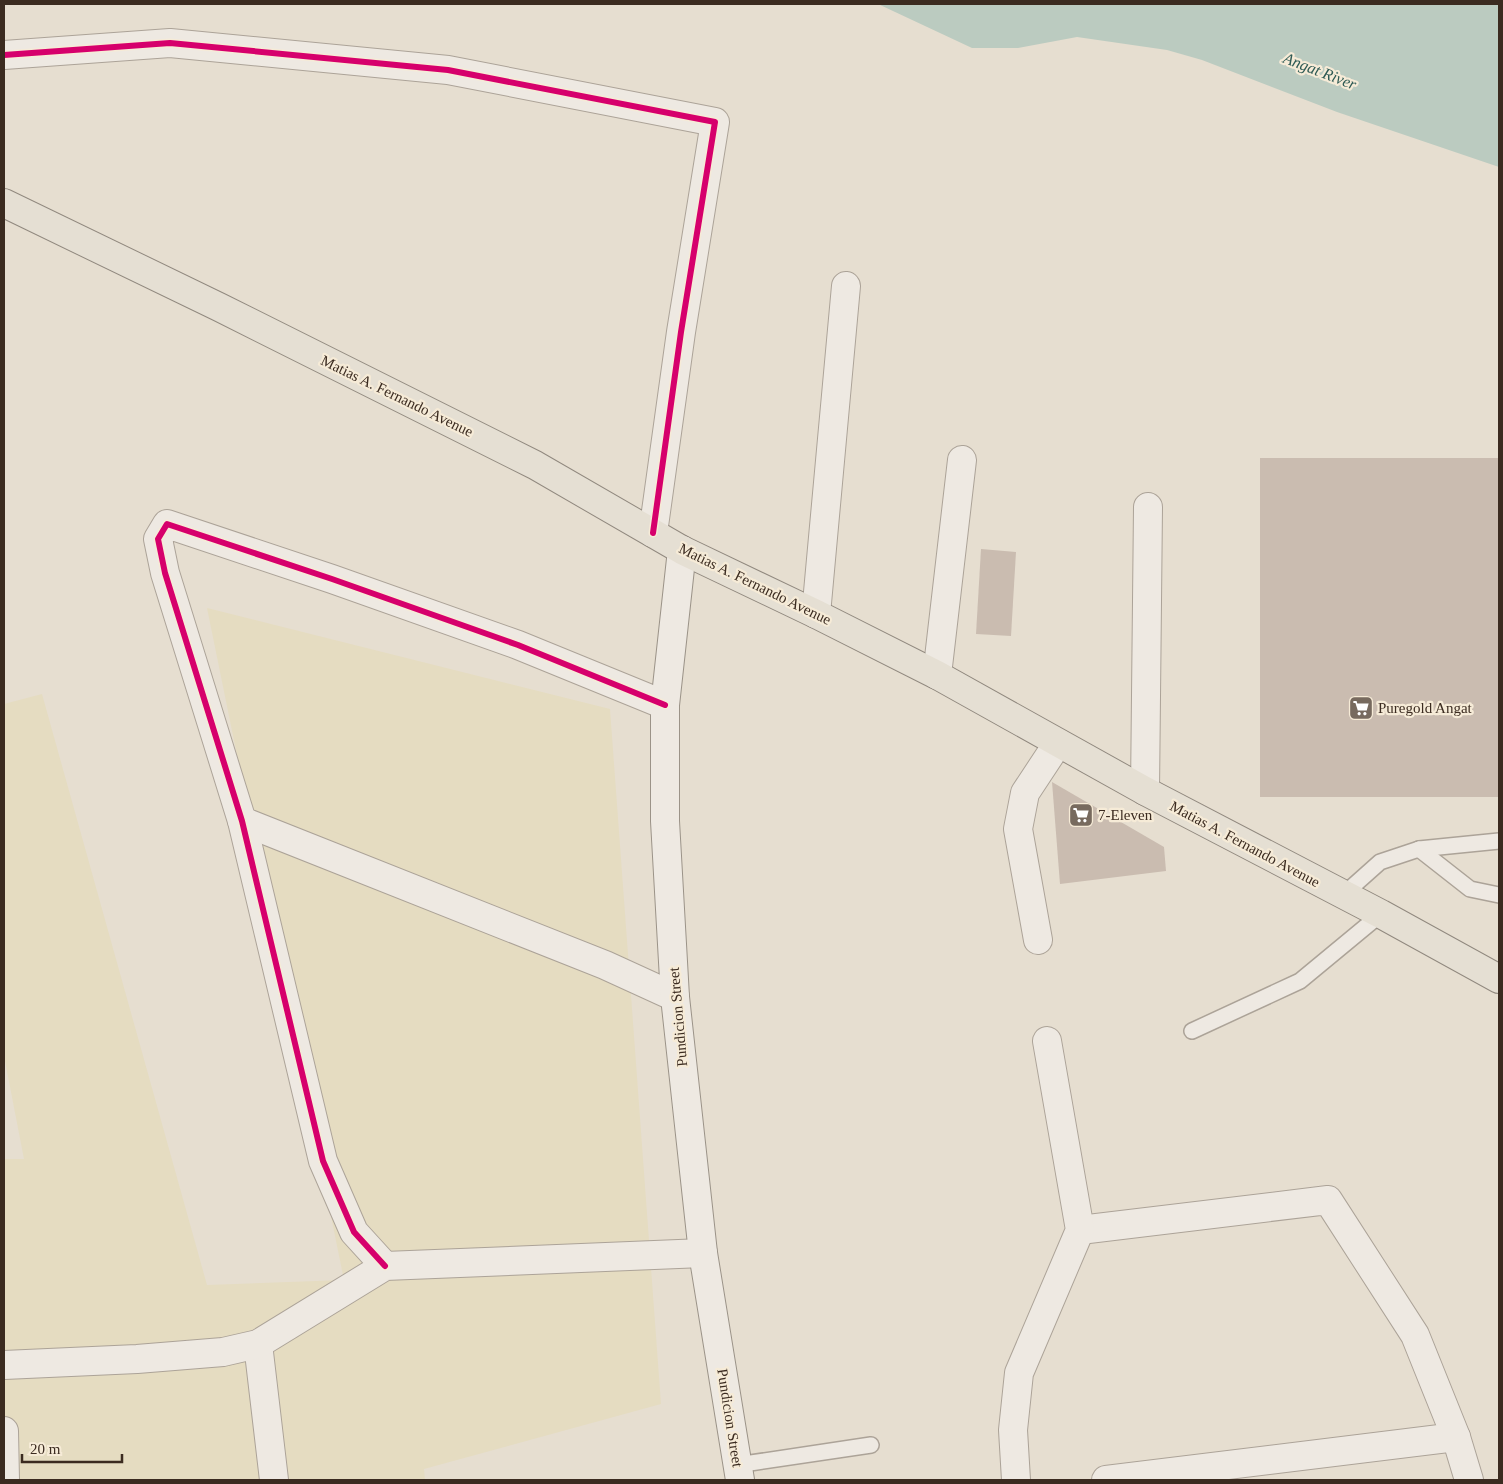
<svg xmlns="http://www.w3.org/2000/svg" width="1503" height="1484" font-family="Georgia,serif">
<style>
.farmland{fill:#e5dcc1}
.water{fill:#bbcbc0}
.building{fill:#cabcb0}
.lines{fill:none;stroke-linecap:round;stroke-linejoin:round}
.lane-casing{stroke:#aca398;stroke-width:18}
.street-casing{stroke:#aca398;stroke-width:30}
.secondary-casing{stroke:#9b9388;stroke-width:30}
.primary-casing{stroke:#91897f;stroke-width:30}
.lane{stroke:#eee9e2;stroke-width:15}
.street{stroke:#eee9e2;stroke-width:28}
.secondary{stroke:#eee9e2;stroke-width:28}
.primary{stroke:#e5dfd3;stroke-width:28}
.cycleway-casing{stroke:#f6ebd7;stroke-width:9}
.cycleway{stroke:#d6006c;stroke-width:6}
.labels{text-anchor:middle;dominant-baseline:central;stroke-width:4.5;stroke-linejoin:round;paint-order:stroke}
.street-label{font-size:15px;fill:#3b2b20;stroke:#f6ebd7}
.poi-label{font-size:15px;fill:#3b2b20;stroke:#f6ebd7;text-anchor:start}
.water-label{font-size:16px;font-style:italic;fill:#2f5b55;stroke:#f6ebd7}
</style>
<rect width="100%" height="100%" fill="#e6ded0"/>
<!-- farmland -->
<path class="farmland" d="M207,608L610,709L661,1404L424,1469L425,1480H4V1159H24L4,1056V704L42,694L207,1285L344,1280Z"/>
<!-- water -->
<path class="water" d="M878,4H1499V167L1337,112L1202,60L1167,50L1077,37L1018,48H972Z"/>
<!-- building -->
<g class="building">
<rect x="1260" y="458" width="239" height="339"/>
<path d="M981,549L1016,552L1011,636L976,634Z"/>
<path d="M1052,782L1164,847L1166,871L1060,884Z"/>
</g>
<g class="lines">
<defs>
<g id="lane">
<path d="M1419,849L1470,889L1499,895"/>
<path d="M1343,895L1380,862L1419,849L1499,841"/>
<path d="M1192,1031L1300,981L1381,914"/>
<path d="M737,1465L871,1445"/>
</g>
<g id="street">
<path d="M4,55L170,43L448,70L715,122L681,332L653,533"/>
<path d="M816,614L846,286"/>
<path d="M937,675L962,460"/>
<path d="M1145,791L1148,507"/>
<path d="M242,821L605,965L675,997"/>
<path d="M1038,940L1018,829L1025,793L1058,743"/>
<path d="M1080,1230L1328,1200L1415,1335L1456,1437L1469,1480"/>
<path d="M385,1266L354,1232L323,1161L242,821L165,573L158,539L167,524L332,579L518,645L665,705"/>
<path d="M258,1344L274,1480"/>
<path d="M4,1365L137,1359L223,1352L258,1344L385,1266L703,1253"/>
<path d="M4,1431L5,1480"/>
<path d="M1016,1480L1013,1430L1019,1373L1080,1230L1047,1041"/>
<path d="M1106,1480L1456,1437"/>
</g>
<path id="secondary" d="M682,550L665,705V821L675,997L703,1253L740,1480"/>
<path id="primary" d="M4,203L219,307L535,465L682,550L816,614L937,675L1145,791L1381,914L1499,979"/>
</defs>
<!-- lane casing -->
<use href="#lane" class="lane-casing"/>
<!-- street casing -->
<use href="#street" class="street-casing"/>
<!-- secondary casing -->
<use href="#secondary" class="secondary-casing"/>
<!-- primary casing -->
<use href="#primary" class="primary-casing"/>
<!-- lane -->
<use href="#lane" class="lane"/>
<!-- street -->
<use href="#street" class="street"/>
<!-- secondary -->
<use href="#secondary" class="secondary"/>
<!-- primary -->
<use href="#primary" class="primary"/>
<defs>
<g id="cycleway">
<path d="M4,55L170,43L448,70L715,122L681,332L653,533"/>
<path d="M385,1266L354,1232L323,1161L242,821L165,573L158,539L167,524L332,579L518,645L665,705"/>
</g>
</defs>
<!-- cycleway casing -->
<use href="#cycleway" class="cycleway-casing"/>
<!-- cycleway -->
<use href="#cycleway" class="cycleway"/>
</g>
<!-- icons -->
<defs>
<symbol id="supermarket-square" viewBox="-11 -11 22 22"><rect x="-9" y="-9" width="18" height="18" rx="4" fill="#776a5e" stroke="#f6ebd7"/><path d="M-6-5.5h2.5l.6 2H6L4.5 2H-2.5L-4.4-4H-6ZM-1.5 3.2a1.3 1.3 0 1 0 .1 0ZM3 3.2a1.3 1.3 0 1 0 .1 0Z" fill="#fff"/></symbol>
</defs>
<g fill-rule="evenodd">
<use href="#supermarket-square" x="1347" y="694" width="28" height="28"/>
<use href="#supermarket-square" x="1067" y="801" width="28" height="28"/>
</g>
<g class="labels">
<!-- street labels -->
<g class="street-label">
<text transform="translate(397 396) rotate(26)">Matias A. Fernando Avenue</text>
<text transform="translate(755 584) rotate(26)">Matias A. Fernando Avenue</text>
<text transform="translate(1245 844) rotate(28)">Matias A. Fernando Avenue</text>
<text transform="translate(678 1017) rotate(-95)">Pundicion Street</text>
<text transform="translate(730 1418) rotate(81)">Pundicion Street</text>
</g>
<!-- poi labels -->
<g class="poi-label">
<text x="1378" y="708">Puregold Angat</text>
<text x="1098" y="815">7-Eleven</text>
</g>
<!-- water labels -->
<g class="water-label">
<text transform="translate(1320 71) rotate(21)">Angat River</text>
</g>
</g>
<!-- border -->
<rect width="1503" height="1484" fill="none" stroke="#3b2b20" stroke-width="10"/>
<!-- scale -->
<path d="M22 1454v8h100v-8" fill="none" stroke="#3b2b20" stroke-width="2.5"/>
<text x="30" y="1454" font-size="15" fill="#3b2b20" stroke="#f6ebd7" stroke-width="4" paint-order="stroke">20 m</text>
</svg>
